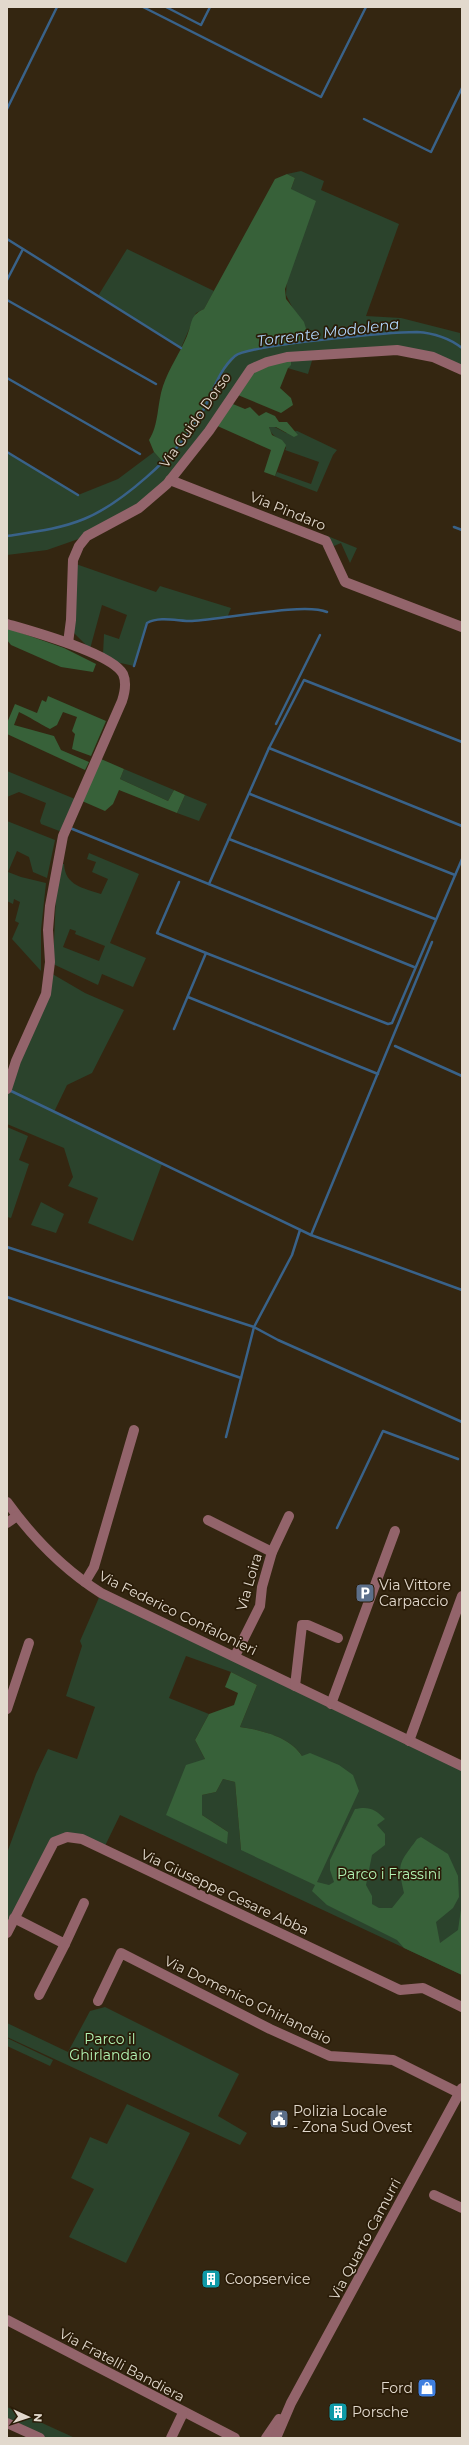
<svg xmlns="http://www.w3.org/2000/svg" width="469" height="2445" font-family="Montserrat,sans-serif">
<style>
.green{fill:#2b432c;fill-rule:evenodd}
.forest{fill:#376139}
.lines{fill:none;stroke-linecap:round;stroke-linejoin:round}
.stream{stroke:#396289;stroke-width:2.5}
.minor{stroke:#93646b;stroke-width:10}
.labels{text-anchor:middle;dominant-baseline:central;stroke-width:3.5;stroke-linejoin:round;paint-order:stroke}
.street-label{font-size:14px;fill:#e2d9cd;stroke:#2a1c08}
.poi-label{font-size:14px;fill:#e2d9cd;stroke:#2a1c08;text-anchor:start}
.park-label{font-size:14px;fill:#b1f3b3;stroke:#2a1c08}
.water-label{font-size:15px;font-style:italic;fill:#b2d7fd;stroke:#2a1c08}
</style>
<rect width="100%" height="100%" fill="#342611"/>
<!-- green -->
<g class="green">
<path d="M301,171L324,181L321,190L399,224L366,316L401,318L460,333L462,370L414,352L314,354L308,374L267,362L159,491L87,536L47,550L7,555V452L78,495L118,479L154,452L162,461L199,420L224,371L237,355L249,351L310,342L286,295L291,189L295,178L287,174Z"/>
<path d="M127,249L214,291L204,309L196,313L181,348L98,296Z"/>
<path d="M273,426L286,433L297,431L293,429L337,450L333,455L317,492L275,476L277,472L311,484L319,462L285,450L286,448C282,439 270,436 269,427Z"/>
<path d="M325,535L357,548L350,563L341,543L334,546Z"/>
<path d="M73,563L156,592L160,586L231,608L227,618L191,621L154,620L147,623L134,666L116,662L103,654L104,634L119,639L127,615L102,605L90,649L74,633Z"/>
<path d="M124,769L174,790L168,801L120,779Z"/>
<path d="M7,771L75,799L62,832L41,824L40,821L46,803L19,792L7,797Z"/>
<path d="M185,795L207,804L199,821L177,813Z"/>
<path d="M7,821L55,840L47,878L33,872L29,857L17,851L8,872L21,877L46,883L41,930V971L12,939L19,923L15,921L20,902L14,899L13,904L7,901Z"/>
<path d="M89,853L139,874L110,943L146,958L133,987L102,974L98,985L53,964L56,895L61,864H64C65,886 84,888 101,894L108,879L92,872L96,862L87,859ZM70,929L76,931L75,934L105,946L99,961L63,947Z"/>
<path d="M49,972L85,993L124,1010L92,1073L67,1085L54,1112L162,1164L133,1241L88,1223L98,1198L68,1186L73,1177L64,1148L7,1124V1089Z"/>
<path d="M7,1127L28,1136L19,1160L29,1164L11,1218L7,1217Z"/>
<path d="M41,1202L64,1214L56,1233L31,1225Z"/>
<path d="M101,1593L462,1766V1975L120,1815L103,1850L82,1839L54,1842L7,1933V1853L36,1774L48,1749L77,1759L95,1707L66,1696L82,1646L80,1641ZM186,1656L231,1672L257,1685L240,1727C261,1730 290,1737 302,1756L241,1850L235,1782L223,1779L216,1792L202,1795V1815L228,1832L167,1815L205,1759L195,1740L209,1714L169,1698Z"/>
<path d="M105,2007L239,2074L218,2116L247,2133L240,2145L7,2037V2023L68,2052L90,2011Z"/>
<path d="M7,2038L53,2060L50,2066L7,2046Z"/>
<path d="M127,2104L190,2133L126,2263L69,2237L94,2189L71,2178L90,2137L107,2144Z"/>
<path d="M7,2407L75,2438H31L7,2427Z"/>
</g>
<!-- forest -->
<g class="forest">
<path d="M287,174L295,178L291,189L316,201L285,289L286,299L304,322L310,342L249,351L237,355L224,371L190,433L162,461L154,452L149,440C159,425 157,404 163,386C169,368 180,353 187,336C193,322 189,316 204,309L275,179Z"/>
<path d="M291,360V365L288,368L280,388L291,398L293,405L281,413L233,393L251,369Z"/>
<path d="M228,402L245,409L250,407L259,416L266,412L275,416L279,422H287L298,435L294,437L276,427H269L272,435L282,440L286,445L275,476L264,472L271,450L213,424Z"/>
<path d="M7,628L64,648L96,664L93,672L61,667L11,645L7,640Z"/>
<path d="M48,696L106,721L91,756L72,749L75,734L72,731L77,717L63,712L57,725L50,729C38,723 30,717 19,712L14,725L54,736L61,750L89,762L85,770L7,734V723L15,704L37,713L42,700L46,702Z"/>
<path d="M101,759L124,769L120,779L168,801L174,790L185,795L177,813L119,790L113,804L105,811L82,801Z"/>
<path d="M231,1672L257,1685L240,1727C262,1730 290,1737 302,1756L310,1753L339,1765L353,1775L359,1791L317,1882L329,1885L334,1882L330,1870V1860L355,1809C369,1806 375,1809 385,1819L377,1825L385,1834V1845L372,1855L366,1885L372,1896V1904L379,1908H392L404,1893C397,1862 399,1864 417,1839L421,1837L448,1854L458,1876L459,1897L453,1908L436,1922L440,1943L458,1930L462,1902V1975L404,1948L397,1940L327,1905L312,1891L315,1885L241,1850L235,1782L223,1779L216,1792L202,1795V1815L228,1832L227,1844L166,1815L186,1765L205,1759L195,1740L209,1714L234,1705L238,1693L225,1687Z"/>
</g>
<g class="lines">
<!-- stream -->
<g class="stream">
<path d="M143,7L321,97L366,7"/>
<path d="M166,7L201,25L210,7"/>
<path d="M7,109L57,7"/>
<path d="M364,119L431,152L462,88"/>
<path d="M7,239L181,348"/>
<path d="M7,280L23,249"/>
<path d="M7,300L156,384"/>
<path d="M7,378L140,454"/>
<path d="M7,452L78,495"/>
<path d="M454,527L462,530"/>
<path d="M7,536C33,532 60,529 84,519C121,504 176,455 197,421C211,401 216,372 235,356C248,345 393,332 417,332C433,333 449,338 462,348"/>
<path d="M134,666L147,623C160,616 177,621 192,621C222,620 304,602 327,612"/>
<path d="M276,724L320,635"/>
<path d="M269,748L462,826"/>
<path d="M250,794L455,875"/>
<path d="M70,828L414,967"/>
<path d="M229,839L435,919"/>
<path d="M179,882L157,933L206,953"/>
<path d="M209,884L269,748L304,680L462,742"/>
<path d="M188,997L378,1074"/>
<path d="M174,1029L206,953L388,1024L392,1023L462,859"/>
<path d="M395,1046L462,1076"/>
<path d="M9,1090L311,1235L462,1290"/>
<path d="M300,1230L292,1255L254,1327L278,1340L462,1422"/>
<path d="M311,1235L432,942"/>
<path d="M7,1247L254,1327L226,1437"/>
<path d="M7,1297L241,1378"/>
<path d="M337,1528L383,1431L458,1459"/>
</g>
<!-- minor -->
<g class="minor">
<path d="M170,480L326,541L345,582L462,627"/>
<path d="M7,624C31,631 112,653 123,674C127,683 125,692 122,701L63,836L50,906L48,930L50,962L46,994L16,1061L7,1089"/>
<path d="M68,643L71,620L73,560L79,546L87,536L139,508L167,484L209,431L251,369L267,362L287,357L397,350L433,357L462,370"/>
<path d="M7,1502C33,1538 63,1569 101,1593L462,1766"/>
<path d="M208,1520L272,1552"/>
<path d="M7,1523L17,1516"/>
<path d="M85,1582L94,1567L134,1430"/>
<path d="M235,1656L260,1606L262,1587L272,1552L289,1516"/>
<path d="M295,1686L302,1625H308L338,1638"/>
<path d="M331,1704L395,1531"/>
<path d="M7,1709L29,1643"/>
<path d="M409,1741L462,1596"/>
<path d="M14,1918L65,1944L84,1903"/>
<path d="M7,1933L54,1842L67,1837L82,1839L400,1990L423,1988L462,2007"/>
<path d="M39,1995L65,1944"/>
<path d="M98,2001L121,1953L270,2029L330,2056L393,2060L459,2093"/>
<path d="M434,2195L462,2208"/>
<path d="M7,2320L235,2438"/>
<path d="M7,2423L40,2438"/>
<path d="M171,2438L183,2413"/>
<path d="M266,2438L279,2419"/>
<path d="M276,2438L291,2403L462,2088"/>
</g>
</g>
<!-- icons -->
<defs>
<symbol id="parking-square" viewBox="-11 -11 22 22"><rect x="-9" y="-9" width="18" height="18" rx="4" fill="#5c6f8a" stroke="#2a1c08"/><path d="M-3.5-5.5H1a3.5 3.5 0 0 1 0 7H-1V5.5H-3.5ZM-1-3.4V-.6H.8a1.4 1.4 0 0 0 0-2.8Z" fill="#fff"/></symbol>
<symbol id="civic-square" viewBox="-11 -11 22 22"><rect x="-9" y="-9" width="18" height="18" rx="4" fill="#5c6f8a" stroke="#2a1c08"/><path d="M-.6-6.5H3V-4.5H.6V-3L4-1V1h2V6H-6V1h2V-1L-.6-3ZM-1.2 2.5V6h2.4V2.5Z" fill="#fff"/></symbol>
<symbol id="building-square" viewBox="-11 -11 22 22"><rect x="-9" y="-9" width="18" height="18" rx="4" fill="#0f9aa8" stroke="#2a1c08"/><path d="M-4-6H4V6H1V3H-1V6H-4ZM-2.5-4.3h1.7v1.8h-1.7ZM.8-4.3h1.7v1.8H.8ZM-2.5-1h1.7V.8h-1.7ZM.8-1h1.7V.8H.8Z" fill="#fff"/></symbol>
<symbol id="shop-square" viewBox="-11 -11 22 22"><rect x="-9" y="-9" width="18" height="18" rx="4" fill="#3f7fe0" stroke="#2a1c08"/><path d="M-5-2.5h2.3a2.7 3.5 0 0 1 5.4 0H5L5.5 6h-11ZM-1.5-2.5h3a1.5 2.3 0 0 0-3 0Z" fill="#fff"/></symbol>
</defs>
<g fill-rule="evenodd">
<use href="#parking-square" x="354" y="1582" width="22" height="22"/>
<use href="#civic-square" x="268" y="2108" width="22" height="22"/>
<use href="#building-square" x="200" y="2268" width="22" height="22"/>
<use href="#shop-square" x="416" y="2377" width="22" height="22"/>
<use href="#building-square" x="327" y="2401" width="22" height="22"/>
</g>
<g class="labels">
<!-- street labels -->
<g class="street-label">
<text transform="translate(195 420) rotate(-55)">Via Guido Dorso</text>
<text transform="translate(288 511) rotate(22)">Via Pindaro</text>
<text transform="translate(249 1582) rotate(-74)">Via Loira</text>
<text transform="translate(178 1613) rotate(26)">Via Federico Confalonieri</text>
<text transform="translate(225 1892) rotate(25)">Via Giuseppe Cesare Abba</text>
<text transform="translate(248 2000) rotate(26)">Via Domenico Ghirlandaio</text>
<text transform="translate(365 2239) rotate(-62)">Via Quarto Camurri</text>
<text transform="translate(122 2365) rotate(28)">Via Fratelli Bandiera</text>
</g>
<!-- poi labels -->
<g class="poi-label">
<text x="379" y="1585">Via Vittore<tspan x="379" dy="16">Carpaccio</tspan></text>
<text x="293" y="2111">Polizia Locale<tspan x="293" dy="16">- Zona Sud Ovest</tspan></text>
<text x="225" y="2279">Coopservice</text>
<text x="413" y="2388" text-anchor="end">Ford</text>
<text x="352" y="2412">Porsche</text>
</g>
<!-- park labels -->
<g class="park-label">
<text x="389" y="1874">Parco i Frassini</text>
<text x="110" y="2039">Parco il<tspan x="110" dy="16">Ghirlandaio</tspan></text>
</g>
<!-- water labels -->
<g class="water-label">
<text transform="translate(328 332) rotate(-7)">Torrente Modolena</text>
</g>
</g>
<!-- border -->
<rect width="469" height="2445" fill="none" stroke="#e2d9cd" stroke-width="16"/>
<!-- north arrow -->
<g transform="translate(28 2417) rotate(93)" stroke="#2a1c08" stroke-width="3" paint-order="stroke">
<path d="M0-3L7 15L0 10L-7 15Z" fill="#e2d9cd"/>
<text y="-6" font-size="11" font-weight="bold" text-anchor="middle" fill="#e2d9cd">N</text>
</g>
</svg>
